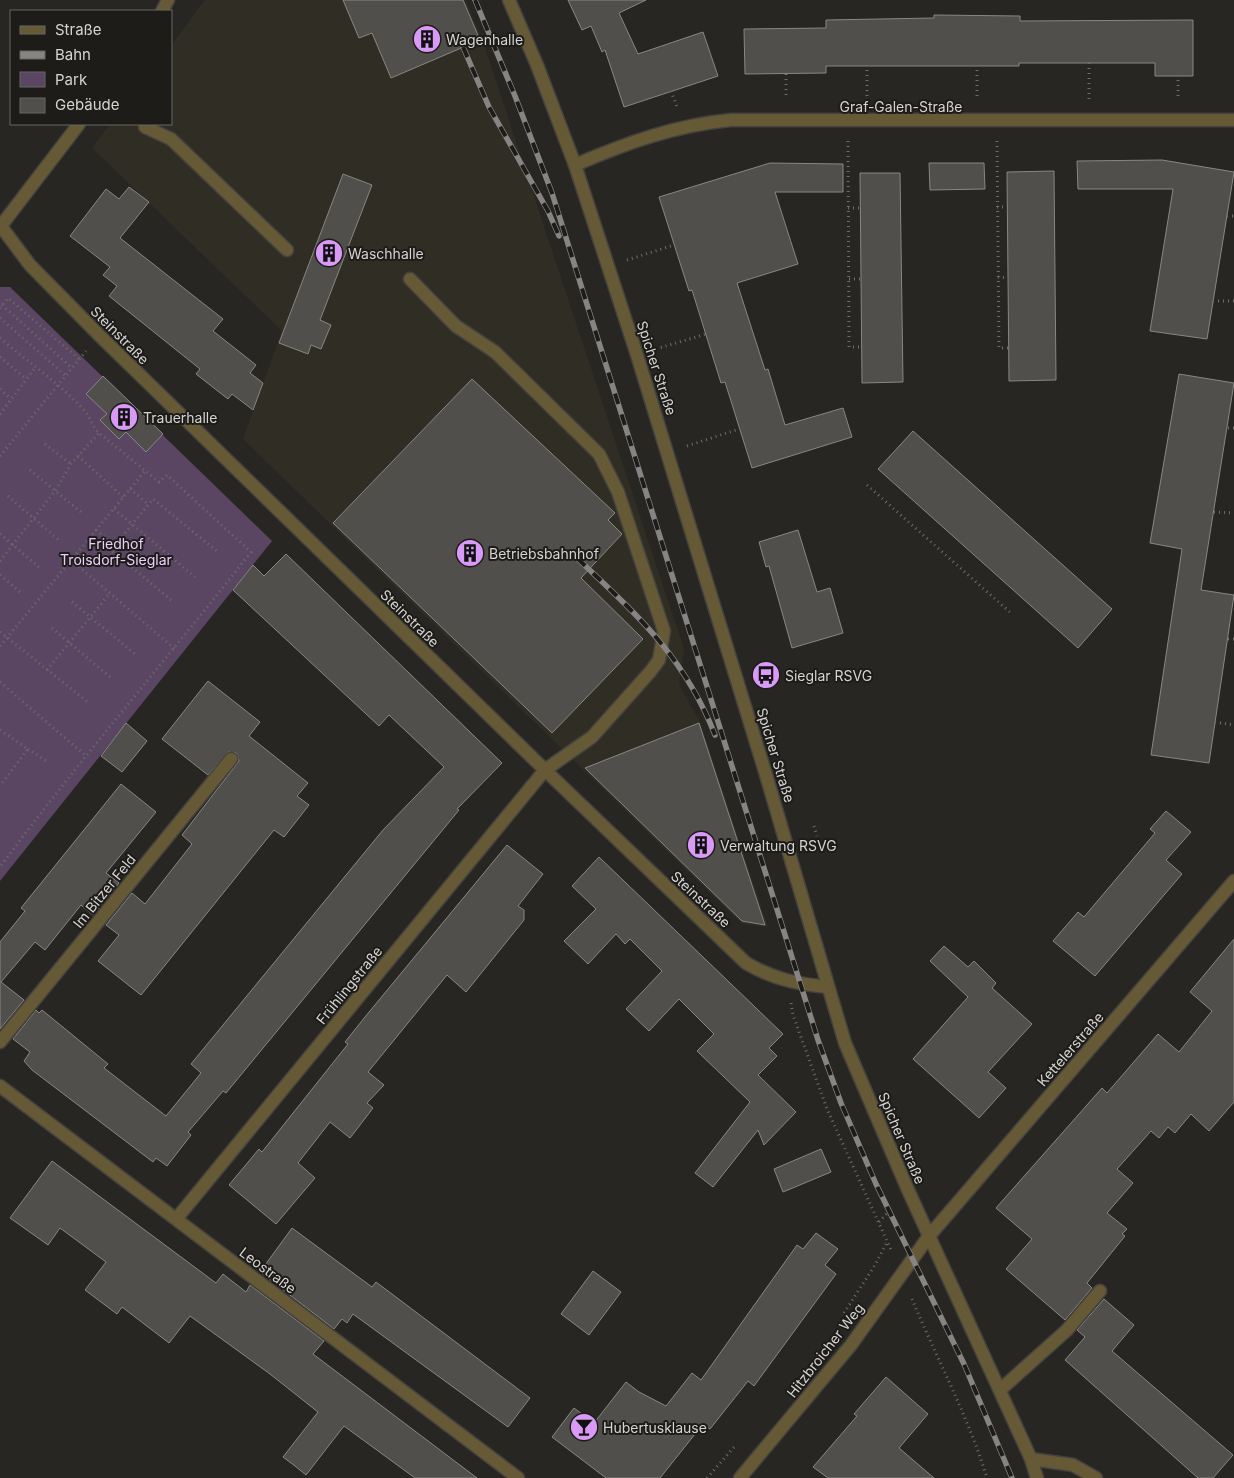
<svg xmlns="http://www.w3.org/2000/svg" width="1234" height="1478" font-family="Inter,sans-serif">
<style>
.built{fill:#302d24}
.green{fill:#5a4663}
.building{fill:#514f4c;stroke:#888783}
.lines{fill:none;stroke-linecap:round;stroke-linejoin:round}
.minor-casing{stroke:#43423f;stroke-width:15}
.path{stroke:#6e6d6a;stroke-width:3;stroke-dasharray:1 4;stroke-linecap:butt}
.minor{stroke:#665935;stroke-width:12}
.rail-casing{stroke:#868583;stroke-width:5.5}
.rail{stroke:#1e1c19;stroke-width:4;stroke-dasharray:11;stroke-linecap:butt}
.labels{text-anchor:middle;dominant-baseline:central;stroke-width:4;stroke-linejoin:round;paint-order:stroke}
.poi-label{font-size:14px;fill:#d5d4d2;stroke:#1e1c19;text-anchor:start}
.street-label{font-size:14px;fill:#d5d4d2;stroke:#1e1c19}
.park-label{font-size:14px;fill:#edcdfe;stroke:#1e1c19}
</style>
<rect width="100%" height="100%" fill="#272623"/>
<!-- built -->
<path class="built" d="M205,0H466L483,42L684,649L679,684L700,722L768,927L742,924L243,439L282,331L92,148L110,124H171V46Z"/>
<!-- green -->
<path class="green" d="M0,287H10L272,541L0,881Z"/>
<!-- building -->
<g class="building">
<path d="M343,0H463L480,40L391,78L372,33L359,38Z"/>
<path d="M568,0H646L619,13L638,54L703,32L718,76L624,107L605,50L602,52L591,26L582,30Z"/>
<path d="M934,15L1020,16V21L1193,20V76H1155V63H1019V66H826V73L745,74L744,29L826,28V20L934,18Z"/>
<path d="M1162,160L1234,172L1207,339L1150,331L1173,189H1078L1077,161Z"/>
<path d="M770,163L843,164V192H775L798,264L737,283L765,370L768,369L785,425L843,408L852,437L752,468L725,382L721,383L692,290L689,291L659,197Z"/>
<path d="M929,163H984L985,189L930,190Z"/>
<path d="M1054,171L1056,380L1009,381L1007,172Z"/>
<path d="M860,173H900L903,382L862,383Z"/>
<path d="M343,174L372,185L320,320L331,325L321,349L311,345L308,354L279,343Z"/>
<path d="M129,187L149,202L120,238L223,319L213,331L256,365L250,373L263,383L253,410L232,394L228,399L196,374L200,369L109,296L117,286L103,275L110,267L70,236L106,189L119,199Z"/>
<path d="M1179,374L1234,383L1201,590L1234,595L1209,763L1151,755L1182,549L1150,543Z"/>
<path d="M103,376L163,434L146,452L126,432L119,439L100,420L107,414L86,394Z"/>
<path d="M472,379L615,513L608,520L622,534L581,578L643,639L552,733L333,523Z"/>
<path d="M913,431L1112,609L1078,648L878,469Z"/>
<path d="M798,530L817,592L830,588L843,633L792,648L769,566L766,567L759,542Z"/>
<path d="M286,554L502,763L457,809L459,810L226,1093L223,1091L188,1132L191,1135L167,1166L156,1158L153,1162L32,1070L24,1061L30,1052L13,1039L36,1010L39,1013L42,1010L108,1064L104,1068L166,1116L201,1073L191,1064L383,830L444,767L389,715L379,726L233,590L253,565L264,576Z"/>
<path d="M208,681L260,722L249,736L308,783L297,796L309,805L284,837L274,830L141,995L98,961L119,935L106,925L132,893L145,904L192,844L182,835L239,761L236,753L228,752L208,775L162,739Z"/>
<path d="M126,723L147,741L122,772L101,756Z"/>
<path d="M699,723L765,925L742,921L585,768Z"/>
<path d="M121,784L156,812L106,873L119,883L93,915L81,905L45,950L35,942L1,982L24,1000L0,1029V942L25,911L21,908Z"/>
<path d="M1166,811L1191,832L1166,860L1182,874L1095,976L1053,941L1078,912L1084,917L1155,833L1150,829Z"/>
<path d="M507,845L543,874L518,906L524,910V920L466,992L447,975L368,1072L384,1085L367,1103L373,1108L350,1138L330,1122L298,1163L315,1178L276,1224L229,1185L259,1149L262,1152L348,1044L345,1042L365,1017Z"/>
<path d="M599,857L783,1034L769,1048L777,1056L758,1075L796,1112L764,1145L758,1130L713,1187L695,1173L750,1102L697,1051L714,1034L679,999L649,1031L626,1009L662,971L630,939L625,944L616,934L588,964L564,941L596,909L572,886Z"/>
<path d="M1234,939V1102L1209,1131L1191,1114L1175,1133L1168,1127L1159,1138L1151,1131L1117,1169L1133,1183L1107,1213L1127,1229L1122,1234L1125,1236L1087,1283L1092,1288L1065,1320L1006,1269L1032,1239L996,1208L1102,1088L1107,1093L1158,1034L1179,1052L1212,1011L1190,992Z"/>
<path d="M944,946L968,967L974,961L996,983L992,988L1032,1024L988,1072L1006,1088L979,1118L913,1059L968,997L930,961Z"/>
<path d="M821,1149L831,1172L783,1192L774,1169Z"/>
<path d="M52,1161L216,1283L223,1274L246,1292L250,1285L324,1341L313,1354L477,1478H415L344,1426L306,1475L295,1466L283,1457L318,1412L270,1374L190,1316L169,1343L122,1307L117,1314L85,1290L106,1262L60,1228L48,1245L10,1218Z"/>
<path d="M292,1228L372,1287L376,1282L530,1398L508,1427L353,1314L347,1323L342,1319L334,1329L260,1272Z"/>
<path d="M816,1233L838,1249L825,1265L836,1274L754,1386L748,1381L710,1429L703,1424L660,1478H606L552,1437L574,1408L594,1423L626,1382L639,1392L666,1406L692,1373L701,1380L797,1245L803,1249Z"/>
<path d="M593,1271L621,1292L589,1335L561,1314Z"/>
<path d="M1104,1299L1134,1325L1112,1351L1233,1455L1213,1478H1198L1065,1360L1085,1337L1077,1330Z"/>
<path d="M886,1377L928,1414L899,1448L934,1478H828L813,1467L857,1416L854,1414Z"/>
</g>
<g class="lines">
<defs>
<g id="minor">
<path d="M509,0L537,65L575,165L637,355L766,775L845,1043L908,1190L1031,1459L1037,1478"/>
<path d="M162,11L168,0"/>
<path d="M145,127L171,139L287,250"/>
<path d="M575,165C626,143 676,125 731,120H1234"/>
<path d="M0,225L30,265L99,335L545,770L746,963C773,979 797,984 828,987"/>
<path d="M0,227L79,124"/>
<path d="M0,1042L231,759"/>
<path d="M0,1086L518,1478"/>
<path d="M177,1218L545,770L592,737L650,672L659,660L664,631L618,492L599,454L495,352L456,326L410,279"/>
<path d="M1000,1390L1067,1330L1100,1291"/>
<path d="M1031,1459L1073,1465L1096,1478"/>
<path d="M740,1478L851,1345L929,1236L1234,881"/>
</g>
</defs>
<!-- minor casing -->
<use href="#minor" class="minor-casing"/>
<!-- path -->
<g class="path">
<path d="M1089,63V100"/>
<path d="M867,65V99"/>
<path d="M977,65V100"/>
<path d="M786,74V98"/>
<path d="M1178,75V100"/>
<path d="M671,91L677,107"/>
<path d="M848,141L849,347H862"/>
<path d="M997,141L999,348H1008"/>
<path d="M997,207H1007"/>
<path d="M848,208H860"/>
<path d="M1227,216H1234"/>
<path d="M627,260L674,245"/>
<path d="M998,277L1008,278"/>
<path d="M849,279H861"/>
<path d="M1213,301H1234"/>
<path d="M2,305L72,368"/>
<path d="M0,308L8,298L79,359"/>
<path d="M0,318L66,376"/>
<path d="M0,338C28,362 59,383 84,410C90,416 91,425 99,433L159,482L167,475L251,552C168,658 80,759 0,867"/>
<path d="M656,349L706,334"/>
<path d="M0,357L26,379"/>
<path d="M0,389L10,398"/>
<path d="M0,414L35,368"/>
<path d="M1228,428H1234"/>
<path d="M45,444L71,464"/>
<path d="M687,446L739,429"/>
<path d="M0,456L86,351"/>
<path d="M78,456L123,497"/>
<path d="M30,470L81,512"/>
<path d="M867,485L1012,614"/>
<path d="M130,489L149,505"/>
<path d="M8,496L61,542"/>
<path d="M114,509L195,577"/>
<path d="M1214,512L1234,513"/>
<path d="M96,530L115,546"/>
<path d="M0,534L40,568"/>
<path d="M71,560L175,649"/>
<path d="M0,561L55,491L71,464L99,433"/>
<path d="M0,575L20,592"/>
<path d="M171,600L111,550L153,499L218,552"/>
<path d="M72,602L135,654"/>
<path d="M52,628L111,678"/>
<path d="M0,632L89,703"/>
<path d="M1228,639H1234"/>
<path d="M0,646L145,471"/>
<path d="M47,670L110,593"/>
<path d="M0,682L86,756"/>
<path d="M1215,722L1234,725"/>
<path d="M0,730L28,749L0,786"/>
<path d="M28,749L48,762"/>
<path d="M814,826L817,836"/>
<path d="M791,1003L793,1015L827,1109L892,1252"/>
<path d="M879,1222L892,1208"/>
<path d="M912,1299C937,1359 968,1416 987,1478"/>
<path d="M844,1313L875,1265L887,1242"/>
<path d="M707,1478L735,1446"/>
</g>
<!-- minor -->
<use href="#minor" class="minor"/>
<defs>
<g id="rail">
<path d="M475,0L515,96L552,193L818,1040L841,1103L876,1184L964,1364L1012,1478"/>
<path d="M463,47L489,107L548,211L559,236"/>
<path d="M577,558C637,615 684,656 715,735"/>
</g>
</defs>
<!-- rail casing -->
<use href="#rail" class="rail-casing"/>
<!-- rail -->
<use href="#rail" class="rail"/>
</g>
<!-- icons -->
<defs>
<symbol id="building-disc" viewBox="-11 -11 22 22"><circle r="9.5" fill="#d99af7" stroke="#1e1c19"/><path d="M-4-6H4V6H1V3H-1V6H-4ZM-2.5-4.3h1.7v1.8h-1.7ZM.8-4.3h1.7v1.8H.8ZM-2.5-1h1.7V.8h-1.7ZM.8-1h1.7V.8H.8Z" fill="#111"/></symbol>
<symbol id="bus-disc" viewBox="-11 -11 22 22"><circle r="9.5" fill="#d99af7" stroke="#1e1c19"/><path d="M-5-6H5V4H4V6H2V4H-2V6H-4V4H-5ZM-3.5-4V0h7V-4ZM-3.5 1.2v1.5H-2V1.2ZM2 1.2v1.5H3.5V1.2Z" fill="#111"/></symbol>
<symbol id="bar-disc" viewBox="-11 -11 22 22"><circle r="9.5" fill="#d99af7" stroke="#1e1c19"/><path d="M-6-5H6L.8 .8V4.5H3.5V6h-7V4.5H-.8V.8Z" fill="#111"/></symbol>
</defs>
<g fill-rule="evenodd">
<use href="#building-disc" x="411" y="23" width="32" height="32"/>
<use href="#building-disc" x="313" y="237" width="32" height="32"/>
<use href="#building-disc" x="108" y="401" width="32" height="32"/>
<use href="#building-disc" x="454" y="537" width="32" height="32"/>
<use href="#bus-disc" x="750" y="659" width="32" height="32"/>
<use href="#building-disc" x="685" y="829" width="32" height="32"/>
<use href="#bar-disc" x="568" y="1411" width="32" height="32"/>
</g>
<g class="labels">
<!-- poi labels -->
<g class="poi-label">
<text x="446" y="39">Wagenhalle</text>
<text x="348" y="253">Waschhalle</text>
<text x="143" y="417">Trauerhalle</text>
<text x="489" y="553">Betriebsbahnhof</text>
<text x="785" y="675">Sieglar RSVG</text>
<text x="720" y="845">Verwaltung RSVG</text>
<text x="603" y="1427">Hubertusklause</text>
</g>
<!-- street labels -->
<g class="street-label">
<text x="901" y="106">Graf-Galen-Straße</text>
<text transform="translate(120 335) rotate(45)">Steinstraße</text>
<text transform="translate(657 368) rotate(72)">Spicher Straße</text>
<text transform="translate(410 618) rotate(44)">Steinstraße</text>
<text transform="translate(776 755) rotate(73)">Spicher Straße</text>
<text transform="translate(104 891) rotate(-51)">Im Bitzer Feld</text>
<text transform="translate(701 899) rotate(43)">Steinstraße</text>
<text transform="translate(349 985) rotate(-51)">Frühlingstraße</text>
<text transform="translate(1070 1049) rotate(-49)">Kettelerstraße</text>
<text transform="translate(902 1138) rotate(67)">Spicher Straße</text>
<text transform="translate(268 1270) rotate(37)">Leostraße</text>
<text transform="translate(825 1350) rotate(-52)">Hitzbroicher Weg</text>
</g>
<!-- park labels -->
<g class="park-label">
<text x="116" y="543">Friedhof<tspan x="116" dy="16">Troisdorf-Sieglar</tspan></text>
</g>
</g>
<!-- legend -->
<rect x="10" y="10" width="162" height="115" fill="#1e1c19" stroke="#676663"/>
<rect x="20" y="26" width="25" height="8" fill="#665935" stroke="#676663"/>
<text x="55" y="35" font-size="15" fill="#d5d4d2">Straße</text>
<rect x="20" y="51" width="25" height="8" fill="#868583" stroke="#676663"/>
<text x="55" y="60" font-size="15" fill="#d5d4d2">Bahn</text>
<rect x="20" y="72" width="25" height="15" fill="#5a4663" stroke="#676663"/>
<text x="55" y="85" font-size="15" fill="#d5d4d2">Park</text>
<rect x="20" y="98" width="25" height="15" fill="#514f4c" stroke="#676663"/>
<text x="55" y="110" font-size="15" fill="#d5d4d2">Gebäude</text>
</svg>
